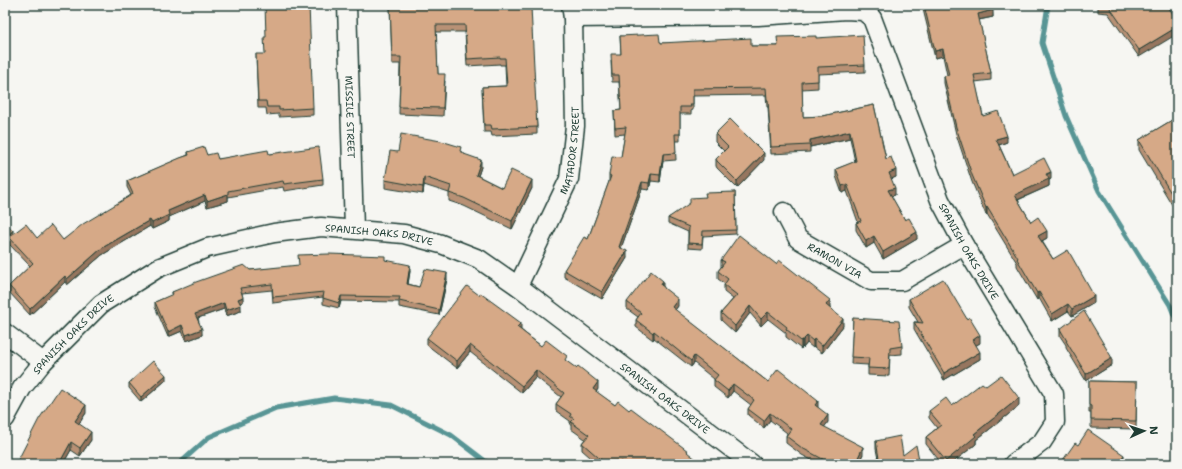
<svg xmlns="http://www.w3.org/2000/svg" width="1182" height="469" font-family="'Shantell Sans',sans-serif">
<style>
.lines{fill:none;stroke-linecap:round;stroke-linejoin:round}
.stream{stroke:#589595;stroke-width:5}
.minor-casing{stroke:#1f3d34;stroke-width:21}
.minor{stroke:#f6f6f2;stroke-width:18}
.wall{fill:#b89174;stroke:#1f3d34}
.shaded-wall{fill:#96765e;stroke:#1f3d34}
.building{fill:#d6a987;stroke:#1f3d34}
.labels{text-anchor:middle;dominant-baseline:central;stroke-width:3.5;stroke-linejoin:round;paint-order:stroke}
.street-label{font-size:10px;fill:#1f3d34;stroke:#f6f6f2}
</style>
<rect width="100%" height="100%" fill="#f6f6f2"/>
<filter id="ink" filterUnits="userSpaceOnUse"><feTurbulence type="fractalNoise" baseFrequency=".025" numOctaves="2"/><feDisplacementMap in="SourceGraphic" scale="8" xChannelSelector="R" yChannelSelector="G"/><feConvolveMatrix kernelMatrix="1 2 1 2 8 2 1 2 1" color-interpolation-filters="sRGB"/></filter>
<g filter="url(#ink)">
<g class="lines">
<!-- stream -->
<g class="stream">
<path d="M1048,5L1042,43L1066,116L1099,191L1170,305L1177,322"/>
<path d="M179,464L209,437L276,408L334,398L391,405L451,435L489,464"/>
</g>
<defs>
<g id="minor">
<path id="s1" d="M347,5L354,229"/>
<path id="s2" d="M573,18L758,16L846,10L863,11L872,18L940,200L964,245L1054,394L1055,422L1042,442L1013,464"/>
<path id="s3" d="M784,212L798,239L871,281H902L964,245"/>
<path id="s4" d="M518,286L569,179L575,126L573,18L571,5"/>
<path d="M5,333L43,362"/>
<path id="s5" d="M5,419L22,388L43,362L101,304L158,268L207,248L274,233L321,227L404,234L441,244L479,259L518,286L752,464"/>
</g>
</defs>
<!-- minor casing -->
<use href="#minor" class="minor-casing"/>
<!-- minor -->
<use href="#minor" class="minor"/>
</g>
<!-- wall -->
<g class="wall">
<path d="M390,5H527L537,127V134L492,136L491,132H484L482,87L506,86L505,65H500V64L467,66L465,32H436L438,74L445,81L443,116L399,114L400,64H392Z"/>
<path d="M922,5H992L993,17L979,20L991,73V80L975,82L983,116L1007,142L999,145L1012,174L1051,179L1049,180V186L1018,200L1031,222L1047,238L1042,241L1053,259L1094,303L1072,316L1068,311L1052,321L1039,298L1037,300L1017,266V263L987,214L986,215L972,182L956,134L944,83V76L947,75L943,56L935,58Z"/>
<path d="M1098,5H1167L1139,57L1108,13L1098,12Z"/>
<path d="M620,36L660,42L661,43L751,46H777L816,38L865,65V72L818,74V88L802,89L803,117L822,116L874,105L886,159L896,177L891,179L895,195L891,196L905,220L917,239L883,259L874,243L866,248L856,230V223L858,222L847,191L842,193L836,176V169L855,162L850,138L810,147V152L771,154L768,107H767L766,95L693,96V110L691,111V114H680V141H675L676,160L663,161L660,182L651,181L649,190L642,189L621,248L627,258L602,299L564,277V270L588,239L609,182V175L621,157L625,134L615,135L614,111L621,110L619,82H612L611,61L621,54Z"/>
<path d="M256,54L313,108V115L279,117V114L267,115L266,108H258Z"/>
<path d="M1177,117V213L1139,150V140Z"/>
<path d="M715,134L764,160L737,188L717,168L716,166V159L724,151L715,142Z"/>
<path d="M188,152L207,155L218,159L269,154L323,179V185L284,191L283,187L228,197V201L207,207L205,201L169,217V221L152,229L150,226L102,255L67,285L65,282L30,315L9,292V286L30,266L9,244L5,224L13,235L37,238L63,240L131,195L127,187V181L188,155Z"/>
<path d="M398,152H461L481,167L478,176L502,188H532L512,229L464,206L449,201V193L424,185L423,194L385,188V180Z"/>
<path d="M735,192L736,234L703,236L702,249L688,248V232L668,223V218L706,197Z"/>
<path d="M385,260L410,271L408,284L419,287L447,279L439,315L399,307V302L341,301L339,308L323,304V297L273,303L272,290L242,293L243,302L240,304L241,311L226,316L224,309L198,318L202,335L186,341L182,331L168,337L155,307V302L172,295V292L250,270Z"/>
<path d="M721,260L830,307V308L843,326L822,353L814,347L813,348L807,343L803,348L802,347L801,349L786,337V333L768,319L761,326L750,313L735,333L721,320V313L733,299L724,292V285L725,284L718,279V271L721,267Z"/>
<path d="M663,287L678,306L675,310L768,382L818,408L828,422L824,427L863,454L858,464H819L802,455L786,443V436L787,433L770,420L764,428L748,415V409L751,405L733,391L728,398L714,387V379L694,363L691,367L654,338L653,340L636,327V320L638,317L627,309V302Z"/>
<path d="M909,299L980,343L976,345L980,359L944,380L914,329V322H918L909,307Z"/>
<path d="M853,318L902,346V354L890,355L889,376L868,375V365L851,364Z"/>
<path d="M1060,329L1112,365L1086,381L1066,348V345L1060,336Z"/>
<path d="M521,330L541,346L567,362L598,389L596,392L615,405L629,410L702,464H598L582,450V443L585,439L571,429V424L570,423V421L556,411V404L561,397L536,377L522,393L470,352L457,368L427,345V338Z"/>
<path d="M166,380L141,402L129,388V383Z"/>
<path d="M1089,381L1137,382L1136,429L1091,428V413H1089Z"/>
<path d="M986,386L1019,406L976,440V444L951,464H942L926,444V437L937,428L929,418V411L952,406Z"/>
<path d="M86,413L79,424L91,440L80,456L71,450L63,464H16Z"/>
<path d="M876,441L903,455L920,464H879L876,449Z"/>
</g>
<!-- shaded-wall -->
<g class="shaded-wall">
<path d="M993,10V17L978,20V14Z"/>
<path d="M1177,27V34L1139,57V50Z"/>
<path d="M943,49V56L935,58V51Z"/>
<path d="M850,131V138L810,147V140Z"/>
<path d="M1007,136V142L996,146V139Z"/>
<path d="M764,153V160L737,188V181Z"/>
<path d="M663,154V161L660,182V175Z"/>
<path d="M481,160V167L476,182V175Z"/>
<path d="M896,170V177L889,180V173Z"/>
<path d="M1051,172V179L1049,180V186L1015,201V195Z"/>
<path d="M651,174V181L649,190V183Z"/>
<path d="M424,177V185L423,194V187Z"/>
<path d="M532,180V188L512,229V221Z"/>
<path d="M642,182V189L619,254V247Z"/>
<path d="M847,184V191L842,193V186Z"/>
<path d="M895,188V195L888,197V190Z"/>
<path d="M228,194V201L207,207V201Z"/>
<path d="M205,195V201L169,217V221L152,229V223L168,211Z"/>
<path d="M987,207V214L986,215V208Z"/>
<path d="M150,220V226L102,255L67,285V279L102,248Z"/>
<path d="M13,230V237H9V242L5,248V240Z"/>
<path d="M1047,231V238L1038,243V236Z"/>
<path d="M917,232V239L883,259V252Z"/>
<path d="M874,236V243L866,248V241Z"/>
<path d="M627,251V258L602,299V292Z"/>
<path d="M410,265V271L407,290V284Z"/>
<path d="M447,273V279L439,315V310Z"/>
<path d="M65,276V282L30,315V309Z"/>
<path d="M663,281V288L661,285Z"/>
<path d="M1039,292V298L1037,300V293Z"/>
<path d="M341,296V301L339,308V303Z"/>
<path d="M1094,296V303L1072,316V309Z"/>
<path d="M243,297V302L238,304V299Z"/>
<path d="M678,299V306L672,314V307Z"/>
<path d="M830,300V307L826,312V305Z"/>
<path d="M224,303V309L195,319V314Z"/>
<path d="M1068,304V311L1052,321V314Z"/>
<path d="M241,305V311L226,316V310Z"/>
<path d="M750,306V313L735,333V326Z"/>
<path d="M768,312V319L761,326V319Z"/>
<path d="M843,319V326L822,353V346Z"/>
<path d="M521,323V330L517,327Z"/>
<path d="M182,325V331L168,337V332Z"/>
<path d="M202,329V335L186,341V335Z"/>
<path d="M654,331V338L653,340V333Z"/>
<path d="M980,335V343L973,347V340Z"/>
<path d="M807,336V343L803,348V340Z"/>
<path d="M814,339V347L813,348V341Z"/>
<path d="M802,340V347L801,349V341Z"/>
<path d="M470,345V352L457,368V361Z"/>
<path d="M980,352V359L944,380V373Z"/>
<path d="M694,356V363L691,367V361Z"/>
<path d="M1112,358V365L1086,381V374Z"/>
<path d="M536,370V377L522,393V386Z"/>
<path d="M166,375V380L141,402V397Z"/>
<path d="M598,382V389L593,396V389Z"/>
<path d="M733,384V391L728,398V391Z"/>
<path d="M1019,398V406L976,440V444L951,464H946V461L974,434Z"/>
<path d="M818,401V408L815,405Z"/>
<path d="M86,405V413L75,429V421Z"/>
<path d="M770,413V420L764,428V421Z"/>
<path d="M828,415V422L821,432V425Z"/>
<path d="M91,432V440L80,456V448Z"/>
<path d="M71,442V450L63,464H59Z"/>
<path d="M863,447V454L858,464H855Z"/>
<path d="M1124,455V462L1122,464H1117Z"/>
</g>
<!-- building -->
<g class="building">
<path d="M265,5H309L313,108L279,110V107H267L266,101H258L256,54H265L264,37H266Z"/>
<path d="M390,5H527L528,8L531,7L537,127L492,129L491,125H484L482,87L507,86L505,58H500V57L467,59L465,25H436L438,74H445L443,108L399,107L401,57H392Z"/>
<path d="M924,5H992L993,10L978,14L991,73L974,75L983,116L998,111L1007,136L996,139L1012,174L1044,158L1051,172L1046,174L1049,179L1015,195L1031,222L1038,217L1047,231L1038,236L1053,259L1068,250L1094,296L1072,309L1068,304L1052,314L1039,292L1037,293L1017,259L1018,258L987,207L986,208L972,175L956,127L944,76L949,75L943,49L935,51Z"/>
<path d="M1104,5H1167L1177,20V27L1139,50L1108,5Z"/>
<path d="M659,34L660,42H661V43L751,38V46H778L777,37L816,36V38L863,35L865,65L818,67V81L802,82L803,117L822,116L874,105L886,159L891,157L896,170L889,173L895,188L888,190L905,220L909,218L917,232L883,252L874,236L866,241L856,223L861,221L847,184L842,186L836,169L856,161L850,131L810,140V145L771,147L768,100H767L766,88L693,89V104H690L691,107H680V134H675L676,153L663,154L660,175L651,174L649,183L642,182L619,247L627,251L602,292L564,270L584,237L588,239L611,176L609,175L612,156L621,157L626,127L615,128L614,111L621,110L619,75H612L611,54H621L620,36Z"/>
<path d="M1177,117V203L1139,140Z"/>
<path d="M730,119L764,153L737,181L717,161L716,159L728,147L715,134Z"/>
<path d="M401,134L441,141L461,147L460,151L464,153V154L481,160L476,175L502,188L511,170L532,180L512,221L464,198L449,193L451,186L424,177L423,187L385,180L390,151L398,152Z"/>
<path d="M204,147L207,155L216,153L218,159L268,150L269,154L319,147L323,179L284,184L283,181L228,191V194L207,201L205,195L168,211L169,215L152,223L150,220L102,248L67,279L65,276L30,309L9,286L33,263L9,237L26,224L37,238L51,225L63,240L83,224L133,194L127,181L180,158L189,155L188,152Z"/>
<path d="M735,192L736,230L703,231L702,244L688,243L689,227L668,218L690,203V198L706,197L705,193Z"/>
<path d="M5,224L13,230L5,240Z"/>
<path d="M739,235L776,264L779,260L830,300L826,305L843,319L822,346L814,339L813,341L807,336L803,340H802L801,341L786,329L787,327L768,312L761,319L750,306L735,326L721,313L737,295L724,285L728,279L718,271L725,262L721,260Z"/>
<path d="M329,254L385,256V260L410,265L407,284L419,287L425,269L447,273L439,310L399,301L400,297L341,296L339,303L323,298L324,292L273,297L272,284L240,288L243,297L238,299L241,305L226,310L224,303L195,314L202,329L186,335L182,325L168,332L155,302L173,294L172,292L196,282L244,265L250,270L299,265L298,255Z"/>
<path d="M651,271L663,281L661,285L664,287V288L678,299L672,307L768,382L778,369L818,401L815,405L828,415L821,425L863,447L855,464H832L802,448L786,436L791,429L770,413L764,421L748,409L754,400L733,384L728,391L714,380L718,375L694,356L691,361L654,331L653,333L636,320L641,313L627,302Z"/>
<path d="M943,279L967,319L969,317L980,335L973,340L980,352L944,373L914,322L923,323L909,299Z"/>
<path d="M467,286L479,295L480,293L521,323L517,327L541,346L546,340L567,356L565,360L576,368L578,366L598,382L593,389L615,405L618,401L629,410L631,408L688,451L687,452L702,464H625L621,461L619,464H606L582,443L589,435L571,422L574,419L570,416L571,414L556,404L564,393L536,370L522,386L470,345L457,361L427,338Z"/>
<path d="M1084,311L1112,358L1086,374L1066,341H1067L1060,329Z"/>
<path d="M853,318L899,321L902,346L890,348L889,369L868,368L869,358L851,357Z"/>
<path d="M153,361L166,375L141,397L129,383Z"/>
<path d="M1001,375L1019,398L974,434L976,436L946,461L926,437L941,425L929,411L946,398L952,406L982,383L986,386Z"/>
<path d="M1089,381L1137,382L1136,421L1091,420V406L1089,405Z"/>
<path d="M60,388L86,405L75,421L91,432L80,448L71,442L59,464H16L39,419Z"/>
<path d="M1088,430L1124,455L1117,464H1057L1063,460L1075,443L1078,445Z"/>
<path d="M900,436L903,455L916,445L920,464H880L876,441Z"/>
</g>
</g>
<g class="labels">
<!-- street labels -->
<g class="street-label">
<text stroke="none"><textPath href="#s1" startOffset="112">MISSILE STREET</textPath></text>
<text stroke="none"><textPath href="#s4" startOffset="147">MATADOR STREET</textPath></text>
<text stroke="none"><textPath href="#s5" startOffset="446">SPANISH OAKS DRIVE</textPath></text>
<text stroke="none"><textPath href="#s2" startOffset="555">SPANISH OAKS DRIVE</textPath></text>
<text stroke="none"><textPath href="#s3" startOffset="73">RAMON VIA</textPath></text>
<text stroke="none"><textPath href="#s5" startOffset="110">SPANISH OAKS DRIVE</textPath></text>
<text stroke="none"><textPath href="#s5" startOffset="782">SPANISH OAKS DRIVE</textPath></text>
</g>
</g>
<!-- margin -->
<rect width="1182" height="469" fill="none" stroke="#f6f6f2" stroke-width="20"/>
<rect x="10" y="10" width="1162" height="449" fill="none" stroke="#1f3d34" stroke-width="1.5" filter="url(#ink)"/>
<!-- north arrow -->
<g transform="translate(1144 431) rotate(87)" stroke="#f6f6f2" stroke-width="3" paint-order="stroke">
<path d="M0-3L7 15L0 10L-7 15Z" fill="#1f3d34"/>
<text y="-6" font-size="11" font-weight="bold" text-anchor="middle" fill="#1f3d34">N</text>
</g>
</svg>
